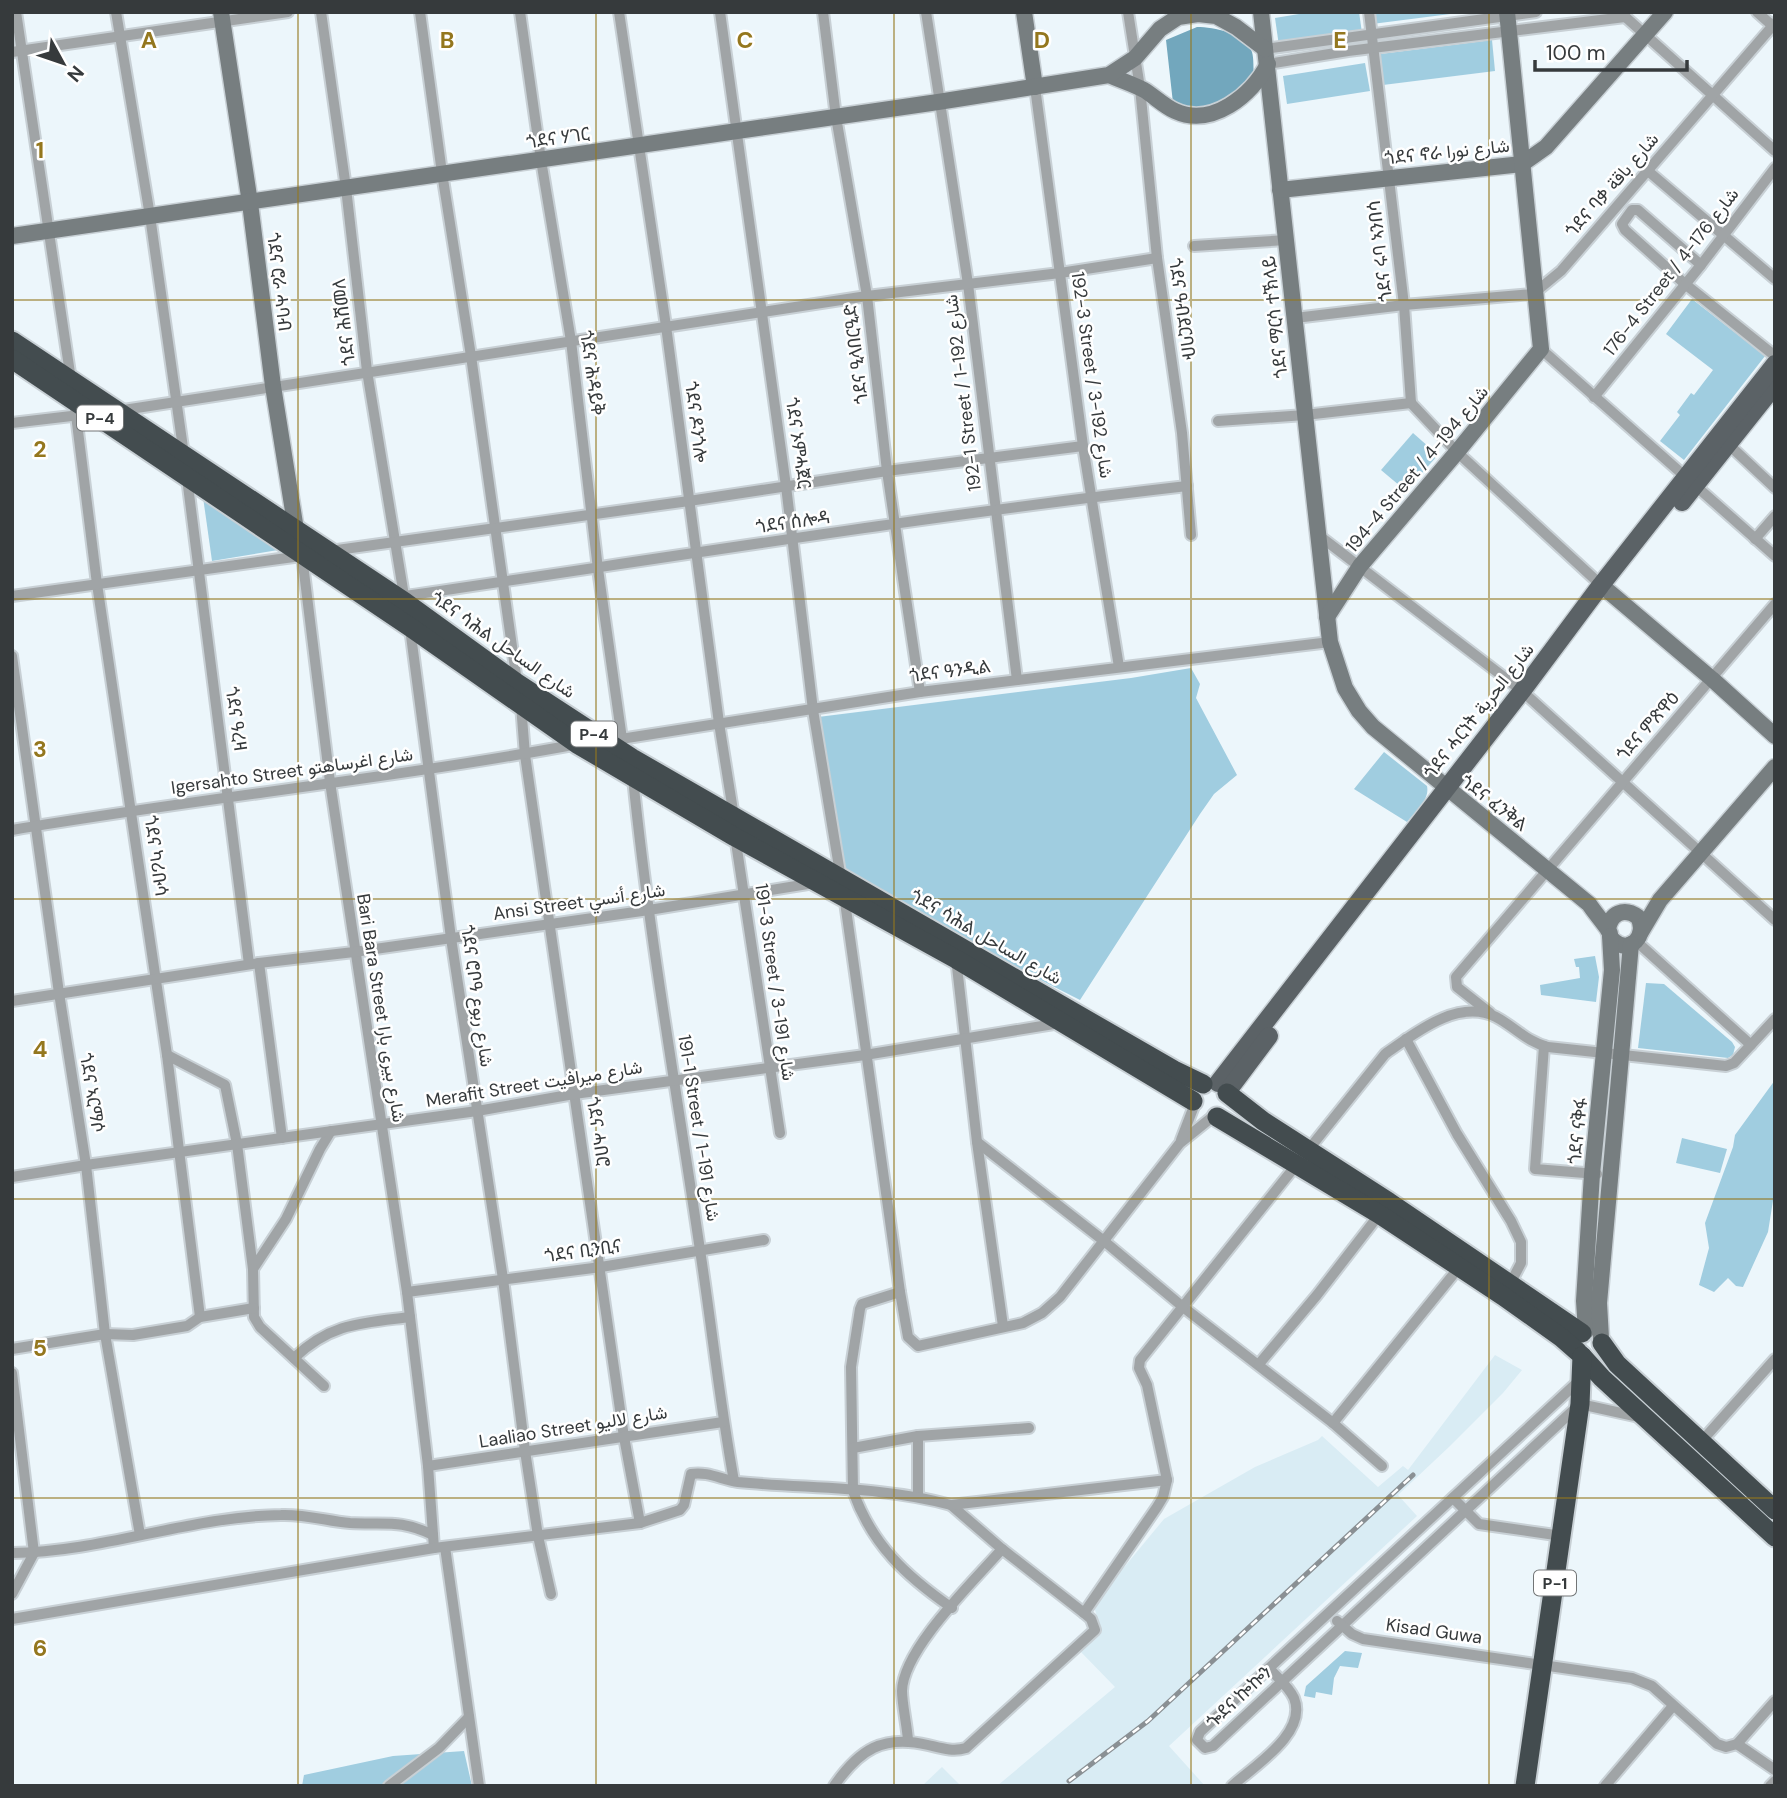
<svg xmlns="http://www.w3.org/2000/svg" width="1787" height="1798" font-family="'DM Sans',Vazirmatn,'Noto Sans Ethiopic',sans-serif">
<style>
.built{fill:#d9ecf4}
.green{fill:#a0cde0}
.water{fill:#72a7bd}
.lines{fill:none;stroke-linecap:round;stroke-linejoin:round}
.street-casing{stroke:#c8d0d5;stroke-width:14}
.secondary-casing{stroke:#c8d0d5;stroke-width:19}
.primary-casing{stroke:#c8d0d5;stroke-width:21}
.highway-casing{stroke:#c8d0d5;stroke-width:23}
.street{stroke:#a0a4a6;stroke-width:10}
.secondary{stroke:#777e80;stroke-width:16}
.primary{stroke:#5b6266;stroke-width:18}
.highway{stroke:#434c4f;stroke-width:19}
.rail-casing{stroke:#8a9094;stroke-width:5}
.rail{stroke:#fff;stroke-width:2.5;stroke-dasharray:8;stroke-linecap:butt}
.grid{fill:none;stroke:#94771e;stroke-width:2;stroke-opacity:0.55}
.labels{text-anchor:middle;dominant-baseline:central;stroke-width:5;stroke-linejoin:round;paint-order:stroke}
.shield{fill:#fff;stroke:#727576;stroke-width:2}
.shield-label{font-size:16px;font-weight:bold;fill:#363a3c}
.street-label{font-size:18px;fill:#363a3c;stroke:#fff}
.grid-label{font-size:23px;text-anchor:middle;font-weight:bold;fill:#94771e;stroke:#fff;stroke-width:5;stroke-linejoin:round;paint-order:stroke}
</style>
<rect width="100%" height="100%" fill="#ecf6fb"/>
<!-- built -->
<g class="built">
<path d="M1495,1355L1522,1370L1503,1393L1450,1446L1398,1495L1417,1516L1169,1746L1205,1786H997L1115,1687L1080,1651L1102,1632L1095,1610L1097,1600L1164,1519L1255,1467L1318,1440L1322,1436L1378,1487L1403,1466L1408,1470Z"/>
<path d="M942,1767L961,1786H922Z"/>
</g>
<!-- green -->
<g class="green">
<path d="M1311,12H1359L1362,33L1279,46L1275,18Z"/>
<path d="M1371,12H1466L1372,24Z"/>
<path d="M1492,40L1495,71L1383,85L1380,54Z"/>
<path d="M1365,63L1370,91L1287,104L1283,76Z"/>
<path d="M1692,299L1765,356L1684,460L1660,441L1680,415L1677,412L1691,393L1694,395L1713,370L1666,334Z"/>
<path d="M1413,433L1438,455L1406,491L1381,470Z"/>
<path d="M203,497L278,550L212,561Z"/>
<path d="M1191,668L1200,684L1196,698L1237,775L1214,794L1200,814L1080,1000L841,879L818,717L1131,678Z"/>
<path d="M1384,752L1427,786C1430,800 1415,812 1407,822L1354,789Z"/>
<path d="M1595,956L1599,977L1596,1002L1541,995L1540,985L1580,978L1579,967H1576L1574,959Z"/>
<path d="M1646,983L1664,984L1732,1042L1735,1047L1733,1055L1728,1058L1638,1048Z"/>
<path d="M1775,1080V1188L1768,1232L1743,1287L1736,1286L1728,1278L1714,1292L1699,1285L1709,1248L1705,1223L1733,1147L1735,1135Z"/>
<path d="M1682,1138L1727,1149L1720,1173L1676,1163Z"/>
<path d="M1345,1651L1362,1653L1358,1668L1340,1666L1334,1678L1332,1695L1316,1692L1315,1698L1304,1696L1306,1686Z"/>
<path d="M464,1751L472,1786H302L304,1775L393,1756Z"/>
</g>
<!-- water -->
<path class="water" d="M1197,27C1214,27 1245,33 1252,52C1254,59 1253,67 1254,75L1237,95L1201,111L1173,103L1166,40Z"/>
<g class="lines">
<defs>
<g id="street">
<path d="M16,12L71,380"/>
<path d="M116,12L150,216L184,455"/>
<path d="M321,12L346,188L367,371L405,602"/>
<path d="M420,12L442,173L471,356L517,682"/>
<path d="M520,12L541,160L571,341L598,569L622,739"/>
<path d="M619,12L666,326L719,723L734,817"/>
<path d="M720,12L786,486L813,710L841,879"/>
<path d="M823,12L836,117L867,296L887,471L920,692"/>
<path d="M926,12L968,284L1017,680"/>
<path d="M1128,12L1140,88L1157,258L1182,433L1191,535"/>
<path d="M1369,12L1404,305L1411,403"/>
<path d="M1757,12L1775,28"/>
<path d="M1621,13L1775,151"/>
<path d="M1265,49L1536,12"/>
<path d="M12,52L288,12"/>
<path d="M1268,64L1348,51L1625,17"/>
<path d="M1035,87L1083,446L1119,667"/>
<path d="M1648,171L1775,279"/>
<path d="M1194,246L1286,240"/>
<path d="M1701,265L1638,210H1632L1622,224L1625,230L1685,284L1775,356"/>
<path d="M1295,318L1404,305L1533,294L1561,271L1775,23"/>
<path d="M1541,349L1775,556"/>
<path d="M1594,397L1701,265L1775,168"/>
<path d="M74,399L97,584L167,1055L200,1317"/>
<path d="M1411,403L1457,452L1601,585"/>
<path d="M117,411L867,296L1060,273L1157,258"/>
<path d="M1218,421L1305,415L1411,403"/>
<path d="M12,423L80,415"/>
<path d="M1726,442L1775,488"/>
<path d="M187,478L249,964"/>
<path d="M1317,534L1522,691L1775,920"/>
<path d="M1755,539L1775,516"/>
<path d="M330,551L689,501L887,471L1083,446"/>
<path d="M302,556L330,782L407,1292L428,1466L434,1548"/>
<path d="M12,596L301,556"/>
<path d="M405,596C665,558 926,516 1187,486"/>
<path d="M410,628L451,938L503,1279L525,1451L538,1536L551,1594"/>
<path d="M12,656L59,993L86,1165L105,1334L140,1535"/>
<path d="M521,705L525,755L624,1437L640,1523"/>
<path d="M608,741L920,692L1330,642"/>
<path d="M633,778C649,936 677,1093 700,1250C712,1328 720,1405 734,1481"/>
<path d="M12,830C200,798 390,779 578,744"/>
<path d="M735,836L780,1133"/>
<path d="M844,895L900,1292L908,1337L918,1346L1023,1323L1042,1313L1060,1297L1180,1143L1211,1118"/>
<path d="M1636,941L1751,1045"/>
<path d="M956,958L977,1142L1003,1326"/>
<path d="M259,963L282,1138"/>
<path d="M12,1001L259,963L354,952L649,910L814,883"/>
<path d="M1490,1013L1457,987L1456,977L1775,604"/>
<path d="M1406,1039L1457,1134L1511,1221L1521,1242V1263L1509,1286"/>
<path d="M1544,1046L1535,1169L1597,1174"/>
<path d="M167,1055L225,1085L237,1144L253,1269L286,1219L320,1149L331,1131"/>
<path d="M1181,1140L1194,1106"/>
<path d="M977,1142L1104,1241L1183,1307L1333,1423L1382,1466"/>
<path d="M12,1177L86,1165L477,1111L574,1094L865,1055L1060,1023"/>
<path d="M253,1269L254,1317L260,1327L324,1386"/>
<path d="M407,1292L601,1267L764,1240"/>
<path d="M900,1292L862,1304L860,1309L851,1367L853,1491C872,1545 906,1576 952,1608"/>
<path d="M12,1349L105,1334L133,1335L187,1326L200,1317L254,1308"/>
<path d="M294,1358C331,1323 361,1323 410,1317"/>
<path d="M1259,1364L1317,1295L1382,1211"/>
<path d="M12,1373L34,1553L12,1594"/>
<path d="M1581,1379L1200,1732L1197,1740L1205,1748L1213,1746L1580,1404L1639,1417"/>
<path d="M1333,1423L1461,1265"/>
<path d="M918,1436V1496"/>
<path d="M1700,1443L1775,1359"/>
<path d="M853,1448L918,1436L1029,1428"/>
<path d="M428,1466L723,1422"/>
<path d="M1453,1498L1479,1524L1562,1536"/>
<path d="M951,1505L1002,1549L1084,1613L1157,1507L1163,1497L1167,1480"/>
<path d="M445,1547L479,1786"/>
<path d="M12,1553C103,1552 191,1516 281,1515C305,1514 327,1521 350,1523C385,1525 400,1519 433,1535"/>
<path d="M12,1619L434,1548L640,1523L680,1510L684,1505L691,1474C708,1471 722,1480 738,1482C809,1489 883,1486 951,1505L1167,1480L1147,1385L1139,1368L1140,1360L1385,1054C1415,1033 1458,998 1496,1017C1515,1027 1527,1042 1548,1047L1726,1066L1734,1063L1775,1019"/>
<path d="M1337,1621L1352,1634L1363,1639L1632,1678L1652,1686L1717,1744L1726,1747L1737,1744L1775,1701"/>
<path d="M908,1740C907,1726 902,1703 902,1691C903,1649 974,1581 1002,1549"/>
<path d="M1737,1744L1775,1770"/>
<path d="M389,1786L439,1748L469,1717"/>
<path d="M834,1786C859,1750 883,1734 928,1745C941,1748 953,1752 966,1748L1095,1630L1091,1619L1084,1613"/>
<path d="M1232,1786C1254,1766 1308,1733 1294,1698C1289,1687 1278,1678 1270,1669"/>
<path d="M1605,1786L1673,1706"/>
<path d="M1770,1786L1775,1781"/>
</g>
<g id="secondary">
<path d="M221,12L250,203L273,386L297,536"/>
<path d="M1024,12L1035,87"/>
<path d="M1261,12L1330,642L1345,688L1359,711L1373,727L1589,904C1595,913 1603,922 1609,931C1612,937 1608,936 1614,941C1630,955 1648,935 1638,917C1624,907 1610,913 1608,930"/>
<path d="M1109,75C1120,80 1133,84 1144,90C1154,96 1164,106 1175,111C1212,128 1252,95 1268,64"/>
<path d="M1280,190L1522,164L1546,147L1665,12"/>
<path d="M12,236L938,102L1109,75L1135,58L1160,29L1178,17L1198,14L1216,16L1236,27L1265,49"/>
<path d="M1601,585L1712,679L1775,736"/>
<path d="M1327,617L1360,566L1457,452L1541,349L1507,12"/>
<path d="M1641,932L1660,900L1775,767"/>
<path d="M1586,1331L1584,1301L1592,1174L1612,970L1610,936"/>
<path d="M1601,1338L1599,1303L1631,944"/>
</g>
<g id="primary">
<path d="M1682,502L1775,385"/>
<path d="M1218,1083L1522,691L1601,585L1775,364"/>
<path d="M1227,1092L1269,1036"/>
</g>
<g id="highway">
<path d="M12,341L405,602L517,683L632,758L1174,1070L1203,1084"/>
<path d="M12,359L410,627L577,744L735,837L956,959L1193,1101"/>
<path d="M1227,1093L1263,1121L1389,1202L1582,1333"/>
<path d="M1217,1117L1379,1214L1503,1296L1562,1338L1578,1352"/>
<path d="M1602,1343L1617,1364L1775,1510"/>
<path d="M1582,1356L1602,1378L1775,1537"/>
<path d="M1525,1786L1580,1404L1582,1356"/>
</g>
</defs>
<!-- street casing -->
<use href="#street" class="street-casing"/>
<!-- secondary casing -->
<use href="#secondary" class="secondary-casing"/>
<!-- primary casing -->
<use href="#primary" class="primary-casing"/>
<!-- highway casing -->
<use href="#highway" class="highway-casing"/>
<!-- street -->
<use href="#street" class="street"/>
<!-- secondary -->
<use href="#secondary" class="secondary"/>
<!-- primary -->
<use href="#primary" class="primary"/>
<!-- highway -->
<use href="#highway" class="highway"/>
<defs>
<path id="rail" d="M1069,1781L1148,1721L1413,1475"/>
</defs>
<!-- rail casing -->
<use href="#rail" class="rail-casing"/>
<!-- rail -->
<use href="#rail" class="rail"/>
</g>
<!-- grid -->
<path class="grid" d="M298,12V1786M596,12V1786M894,12V1786M1191,12V1786M1489,12V1786M12,300H1775M12,599H1775M12,899H1775M12,1199H1775M12,1498H1775"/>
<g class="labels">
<!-- shield labels -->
<g class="shield">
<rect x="77" y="405.5" width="46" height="25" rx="5"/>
<rect x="571" y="721.5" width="46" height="25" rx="5"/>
<rect x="1534" y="1570.5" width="42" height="25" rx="5"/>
</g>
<g class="shield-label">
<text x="100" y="418">P-4</text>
<text x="594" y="734">P-4</text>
<text x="1555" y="1583">P-1</text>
</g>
<!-- street labels -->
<g class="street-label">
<text transform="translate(558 138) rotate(-8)">ጎደና ሃገር</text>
<text transform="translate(1447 152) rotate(-6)">ጎደና ኖራ شارع نورا</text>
<text transform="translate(1612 185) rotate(-49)">ጎደና ባቃ شارع باقة</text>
<text transform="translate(1380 251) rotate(-97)">ጎደና ሩባ ኣንበሳ</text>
<text transform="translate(1671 272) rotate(-52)">176-4 Street / شارع 176-4</text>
<text transform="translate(279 282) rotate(83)">ጎደና ሮራ ሓባብ</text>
<text transform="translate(1182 309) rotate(82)">ጎደና ዓብደርባቡ</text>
<text transform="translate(1275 317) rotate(-96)">ጎደና ማርሳ ተኽላይ</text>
<text transform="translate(344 322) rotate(-97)">ጎደና ሕሽመለ</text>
<text transform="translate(856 354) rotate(-97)">ጎደና ዒላበርዒድ</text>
<text transform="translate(592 373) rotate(82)">ጎደና ሕዳይቅ</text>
<text transform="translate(1092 375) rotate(82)">192-3 Street / شارع 192-3</text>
<text transform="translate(963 393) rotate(-97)">192-1 Street / شارع 192-1</text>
<text transform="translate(696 422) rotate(83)">ጎደና ዶንጎሎ</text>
<text transform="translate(798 443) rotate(82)">ጎደና ኦምሓጀር</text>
<text transform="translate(1417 469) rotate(-50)">194-4 Street / شارع 194-4</text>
<text transform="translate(793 522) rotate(-8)">ጎደና ሰሎዳ</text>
<text transform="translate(503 645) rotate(35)">ጎደና ሳሕል شارع الساحل</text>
<text transform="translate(950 671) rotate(-7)">ጎደና ዓንዲል</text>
<text transform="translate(1479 711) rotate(-52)">ጎደና ሓርነት شارع الحرية</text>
<text transform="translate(236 719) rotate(82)">ጎደና ዓረዛ</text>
<text transform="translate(1648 726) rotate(-49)">ጎደና ምጽዋዕ</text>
<text transform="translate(292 771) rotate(-8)">Igersahto Street شارع اغرساهتو</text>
<text transform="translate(1494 803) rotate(38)">ጎደና ፈንቅል</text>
<text transform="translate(156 856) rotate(82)">ጎደና ካሪቡሳ</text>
<text transform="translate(579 902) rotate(-8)">Ansi Street شارع أنسي</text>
<text transform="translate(986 937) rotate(30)">ጎደና ሳሕል شارع الساحل</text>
<text transform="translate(775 982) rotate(82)">191-3 Street / شارع 191-3</text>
<text transform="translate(477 996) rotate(82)">ጎደና ሮቦዓ شارع ربوع</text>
<text transform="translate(381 1008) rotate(81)">Bari Bara Street شارع بيرى بارا</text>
<text transform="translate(534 1084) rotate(-9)">Merafit Street شارع ميرافيت</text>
<text transform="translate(92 1093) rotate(81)">ጎደና ኣርማሶ</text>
<text transform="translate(699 1128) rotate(81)">191-1 Street / شارع 191-1</text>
<text transform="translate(1578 1131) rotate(-84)">ጎደና ናቅፋ</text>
<text transform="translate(598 1132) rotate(81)">ጎደና ሓበሮ</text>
<text transform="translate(583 1251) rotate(-8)">ጎደና ቢንቢና</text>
<text transform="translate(573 1427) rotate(-9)">Laaliao Street شارع لاليو</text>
<text transform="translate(1434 1631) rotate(8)">Kisad Guwa</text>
<text transform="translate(1239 1697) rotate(-43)">ጐደና ኰኰን</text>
</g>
</g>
<g class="grid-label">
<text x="149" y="48">A</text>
<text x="447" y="48">B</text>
<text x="745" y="48">C</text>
<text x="1042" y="48">D</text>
<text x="1340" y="48">E</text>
<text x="40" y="158">1</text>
<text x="40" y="457">2</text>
<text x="40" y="757">3</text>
<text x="40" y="1057">4</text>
<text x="40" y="1356">5</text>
<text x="40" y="1656">6</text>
</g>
<!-- border -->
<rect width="1787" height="1798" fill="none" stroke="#363a3c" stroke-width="28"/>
<!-- north arrow -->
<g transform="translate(63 63) rotate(130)" stroke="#ffffff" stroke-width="5" paint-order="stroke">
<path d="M0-5L12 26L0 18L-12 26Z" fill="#363a3c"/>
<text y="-10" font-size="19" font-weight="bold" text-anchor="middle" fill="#363a3c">N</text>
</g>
<!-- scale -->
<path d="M1535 60v10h152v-10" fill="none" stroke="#363a3c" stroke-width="3.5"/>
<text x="1546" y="60" font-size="21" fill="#363a3c" stroke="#ffffff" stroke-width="5" paint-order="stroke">100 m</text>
</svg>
